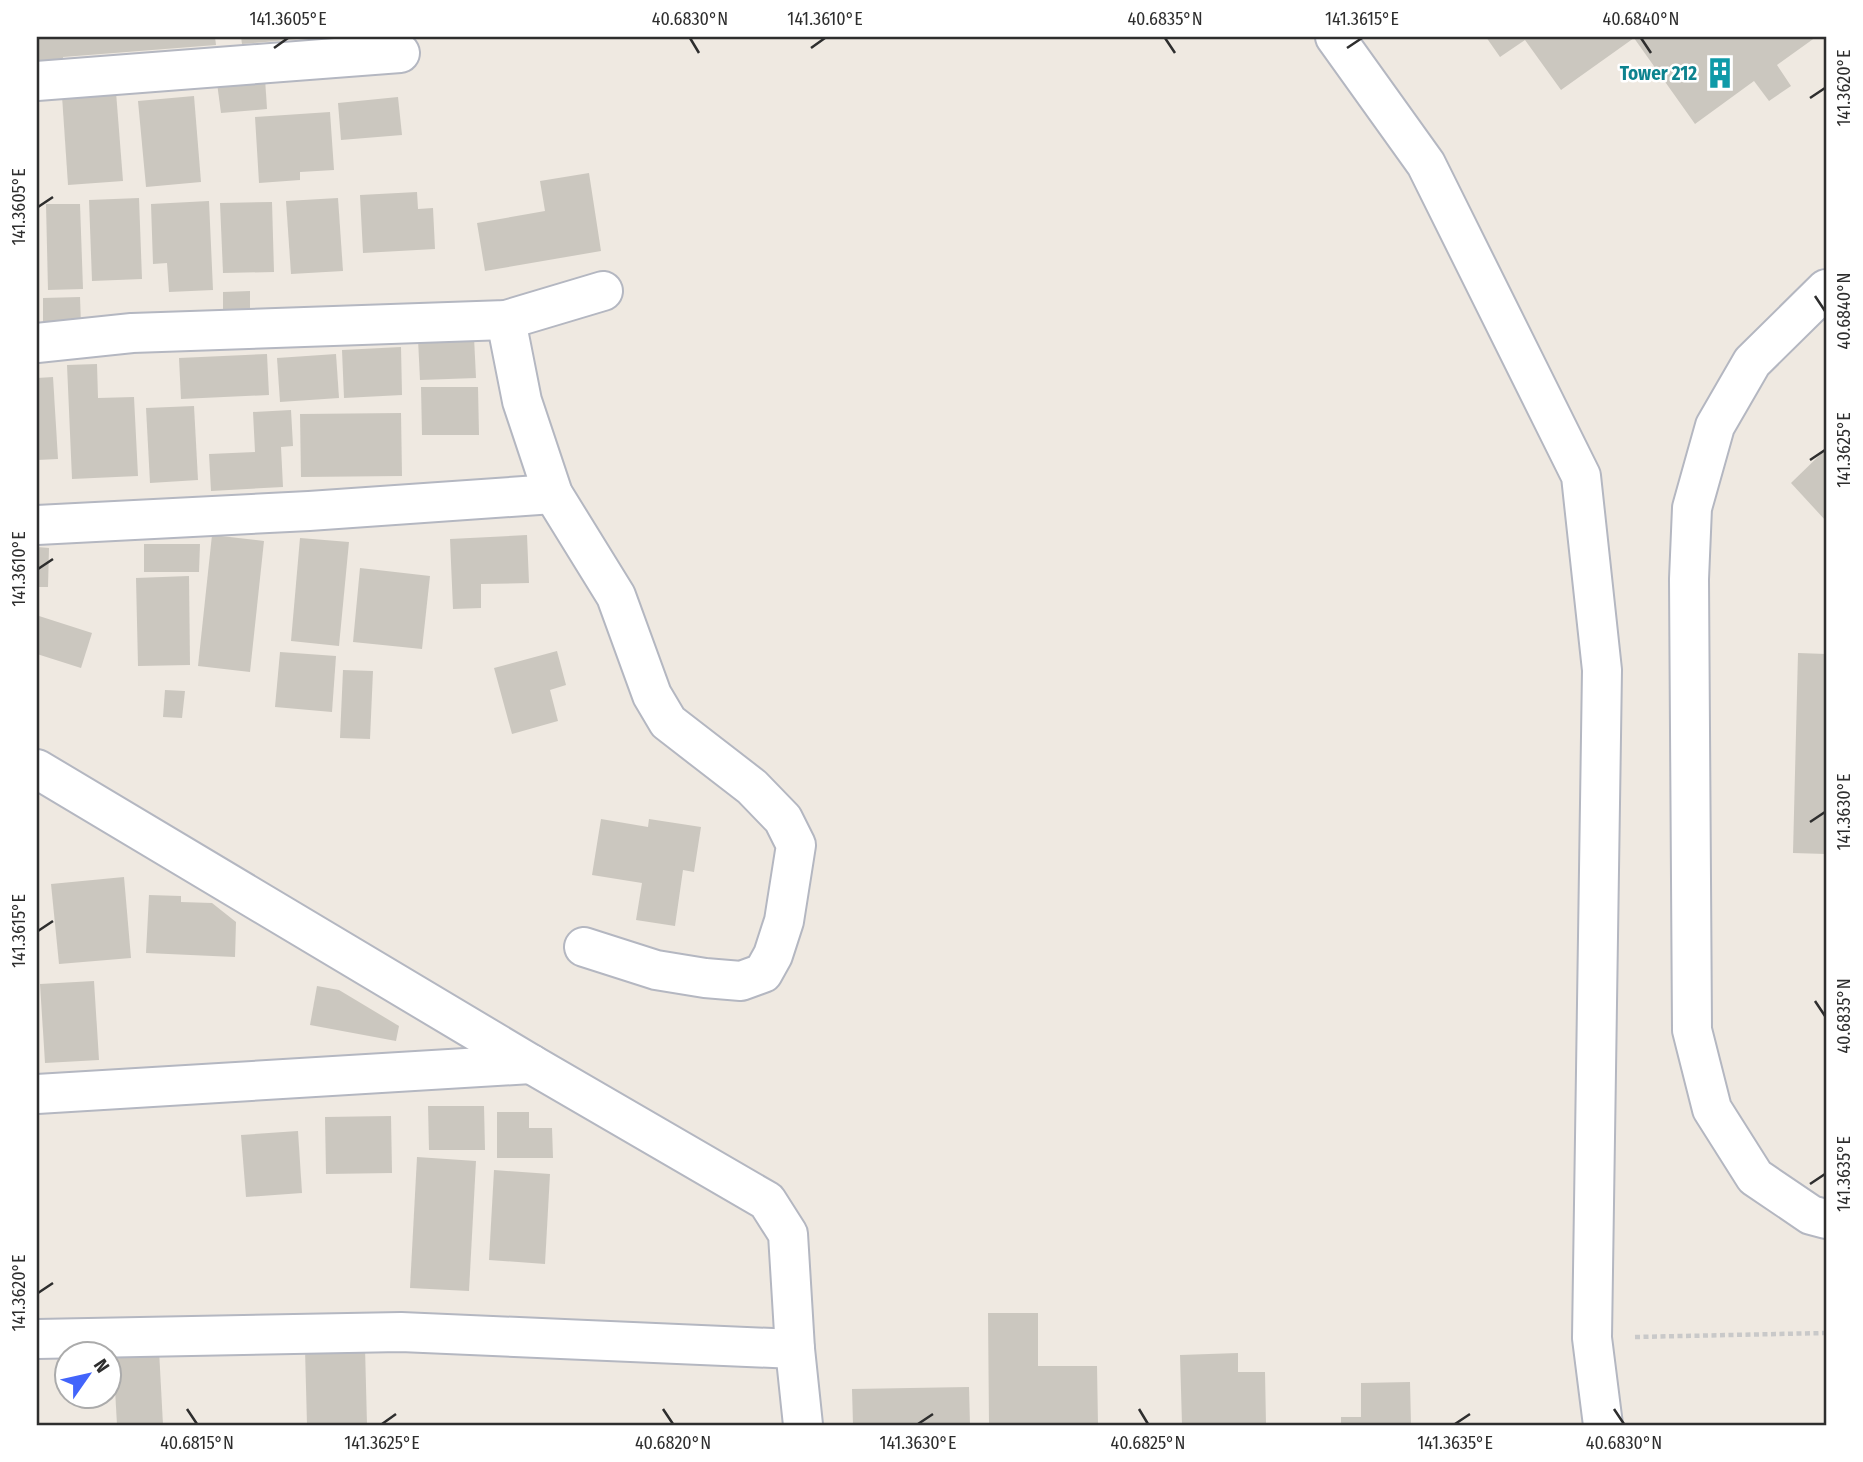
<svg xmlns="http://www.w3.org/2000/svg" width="1863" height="1462" font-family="'Fira Sans Condensed',sans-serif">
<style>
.building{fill:#cbc7bf}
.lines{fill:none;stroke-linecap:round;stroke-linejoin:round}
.minor-casing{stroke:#b4b7c1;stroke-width:42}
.path{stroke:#c9c9c9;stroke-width:4.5;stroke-dasharray:5 3.5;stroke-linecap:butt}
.minor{stroke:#fff;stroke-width:38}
.ticks{fill:none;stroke:#2e2e2e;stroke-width:2.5}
.labels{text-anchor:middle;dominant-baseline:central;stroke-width:5;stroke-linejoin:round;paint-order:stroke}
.culture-label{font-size:19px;font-weight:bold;fill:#0d838f;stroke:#fff;text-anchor:end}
.neatline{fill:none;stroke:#2e2e2e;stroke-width:2.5}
.ticks-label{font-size:18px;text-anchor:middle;fill:#2e2e2e}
</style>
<rect width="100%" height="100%" fill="#efe9e1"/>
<!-- building -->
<g class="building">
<path d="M37,37H215L216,45L63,57V69L37,71Z"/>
<path d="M241,37H298V39L242,44Z"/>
<path d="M1486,37H1816L1777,65L1791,86L1769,101L1754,81L1695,124L1634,38L1561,90L1525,40L1500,57Z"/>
<path d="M265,78L267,109L221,113L217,83Z"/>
<path d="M116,92L123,181L68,185L62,96Z"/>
<path d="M194,96L201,182L146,187L138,101Z"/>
<path d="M398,97L402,135L341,140L338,103Z"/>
<path d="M330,112L334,170L300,172V180L259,183L255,117Z"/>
<path d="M589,173L601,251L485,271L477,223L545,211L540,181Z"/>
<path d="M417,192L418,209L433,208L435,249L363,253L360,195Z"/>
<path d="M139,198L142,279L92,281L89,200Z"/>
<path d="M338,198L343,271L291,274L286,201Z"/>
<path d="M209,201L213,290L169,292L167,263L153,264L151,204Z"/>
<path d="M272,202L274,272L223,273L220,203Z"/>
<path d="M46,204H80L83,289L48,290Z"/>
<path d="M250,291V311L223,312V292Z"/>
<path d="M80,297L81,325H43V298Z"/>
<path d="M474,337L476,378L420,380L418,339Z"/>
<path d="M401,347L402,395L344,398L342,350Z"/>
<path d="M267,354L269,395L181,399L179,358Z"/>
<path d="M336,354L339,398L280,402L277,358Z"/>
<path d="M97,364L98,398L134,397L138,476L72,479L67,365Z"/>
<path d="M53,377L58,459L37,460V378Z"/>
<path d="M421,387H478L479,435H422Z"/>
<path d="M194,406L198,480L150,483L146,408Z"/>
<path d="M291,410L293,446L281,447L283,487L211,491L209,454L255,452L253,412Z"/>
<path d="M401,413L402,476L301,477L300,414Z"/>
<path d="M1826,449V521L1791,483Z"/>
<path d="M212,535L264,541L250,672L198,666Z"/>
<path d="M527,535L529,583L481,584V608L453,609L450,539Z"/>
<path d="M300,538L349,542L339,646L291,641Z"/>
<path d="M144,544H200L199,572H144Z"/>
<path d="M37,547L49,548L48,587H37Z"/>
<path d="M360,568L430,576L422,649L353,642Z"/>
<path d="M189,576L190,665L138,666L136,578Z"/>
<path d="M39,616L92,633L81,668L37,654Z"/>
<path d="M557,651L566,685L550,690L558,721L512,734L494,668Z"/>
<path d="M280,652L336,656L332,712L275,707Z"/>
<path d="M1798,653L1826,654V854L1793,853Z"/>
<path d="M343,670L373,671L370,739L340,738Z"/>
<path d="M165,690L185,691L182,718L163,717Z"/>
<path d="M601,819L648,827L649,819L701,827L694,872L683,870L675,926L636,920L642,883L592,875Z"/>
<path d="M124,877L131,958L59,964L51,884Z"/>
<path d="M149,895L181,896V902L212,903L236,922L235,957L146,953Z"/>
<path d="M94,981L99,1060L45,1063L40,984Z"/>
<path d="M317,986L339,990L399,1026L396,1041L310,1025Z"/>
<path d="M428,1106H484L485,1150H429Z"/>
<path d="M497,1112H529V1128H552L553,1158H497Z"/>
<path d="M391,1116L392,1173L326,1174L325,1117Z"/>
<path d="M298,1131L302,1193L246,1197L241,1135Z"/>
<path d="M417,1157L476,1161L469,1291L410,1288Z"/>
<path d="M494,1170L550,1174L545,1264L489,1260Z"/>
<path d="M988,1313H1038V1366H1097L1098,1425H989Z"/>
<path d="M365,1347L367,1425H307L305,1349Z"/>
<path d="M159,1350L163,1425H117L113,1353Z"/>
<path d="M1238,1353V1372H1265L1266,1425H1182L1180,1355Z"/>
<path d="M1410,1382L1411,1425H1341V1417H1361V1383Z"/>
<path d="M969,1387L970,1425H853L852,1389Z"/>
</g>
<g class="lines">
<defs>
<g id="minor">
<path d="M1335,37L1426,164L1581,476L1602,670L1592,1338L1603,1425"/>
<path d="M37,81L400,53"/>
<path d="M1826,289L1752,362L1715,426L1692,508L1689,579L1692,1030L1712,1109L1755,1177L1811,1215L1826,1219"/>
<path d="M506,320L522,401L553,494L616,596L652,695L668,722L752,787L783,819L796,845L784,921L773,955L763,973L741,981L705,978L656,970L584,947"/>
<path d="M37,343L132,333L506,320L603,291"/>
<path d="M37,525L309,511L553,494"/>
<path d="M37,769L531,1064L767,1201L788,1234L795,1349L803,1425"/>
<path d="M37,1094L531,1064"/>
<path d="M37,1339L401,1332L795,1349"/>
</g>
</defs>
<!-- minor casing -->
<use href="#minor" class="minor-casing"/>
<!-- path -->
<path class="path" d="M1635,1337L1826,1333"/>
<!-- minor -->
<use href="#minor" class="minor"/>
</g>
<!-- ticks -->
<path class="ticks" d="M690,38L699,53M1165,38L1175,53M1641,38L1651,53M274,48L288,38M811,48L825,38M1347,48L1362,38M1810,98L1825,88M38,207L53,197M1815,296L1825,311M1810,460L1825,450M38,569L53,559M1810,822L1825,812M38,931L53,921M1815,1001L1825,1016M1810,1184L1825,1174M38,1293L53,1283M187,1409L197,1424M663,1409L673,1424M1139,1409L1148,1424M1614,1409L1624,1424M382,1424L396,1414M918,1424L933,1414M1455,1424L1470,1414"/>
<!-- icons -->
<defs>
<symbol id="building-bare" viewBox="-9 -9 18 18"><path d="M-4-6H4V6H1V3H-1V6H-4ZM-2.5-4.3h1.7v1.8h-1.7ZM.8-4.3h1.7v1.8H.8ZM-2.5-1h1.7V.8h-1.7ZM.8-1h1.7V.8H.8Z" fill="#0f9aa8" stroke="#fff" stroke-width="2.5" paint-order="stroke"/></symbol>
</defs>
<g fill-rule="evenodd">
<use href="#building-bare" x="1698" y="51" width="44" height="44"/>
</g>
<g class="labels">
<!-- culture labels -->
<g class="culture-label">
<text x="1697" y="73">Tower 212</text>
</g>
</g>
<!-- border -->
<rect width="1863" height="1462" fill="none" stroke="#ffffff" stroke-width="77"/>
<!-- north arrow -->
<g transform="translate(88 1375) rotate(56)"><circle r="33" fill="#ffffff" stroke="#ababab" stroke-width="2"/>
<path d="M0-5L12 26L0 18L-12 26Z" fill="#4264fb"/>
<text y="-10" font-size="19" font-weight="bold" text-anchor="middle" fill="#2e2e2e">N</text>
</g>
<rect x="38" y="38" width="1787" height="1386" class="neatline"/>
<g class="ticks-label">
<text x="288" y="25">141.3605°E</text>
<text x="690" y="25">40.6830°N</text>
<text x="825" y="25">141.3610°E</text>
<text x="1165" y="25">40.6835°N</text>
<text x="1362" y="25">141.3615°E</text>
<text x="1641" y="25">40.6840°N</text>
<text transform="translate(1844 88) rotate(-90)" y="6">141.3620°E</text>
<text transform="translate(19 207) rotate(-90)" y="6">141.3605°E</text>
<text transform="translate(1844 311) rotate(-90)" y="6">40.6840°N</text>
<text transform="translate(1844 450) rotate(-90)" y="6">141.3625°E</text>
<text transform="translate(19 569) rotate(-90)" y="6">141.3610°E</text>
<text transform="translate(1844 812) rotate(-90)" y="6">141.3630°E</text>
<text transform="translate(19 931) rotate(-90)" y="6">141.3615°E</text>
<text transform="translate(1844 1016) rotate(-90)" y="6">40.6835°N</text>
<text transform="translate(1844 1174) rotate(-90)" y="6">141.3635°E</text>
<text transform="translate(19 1293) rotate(-90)" y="6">141.3620°E</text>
<text x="197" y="1449">40.6815°N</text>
<text x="382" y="1449">141.3625°E</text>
<text x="673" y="1449">40.6820°N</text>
<text x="918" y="1449">141.3630°E</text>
<text x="1148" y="1449">40.6825°N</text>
<text x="1455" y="1449">141.3635°E</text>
<text x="1624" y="1449">40.6830°N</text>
</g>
</svg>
